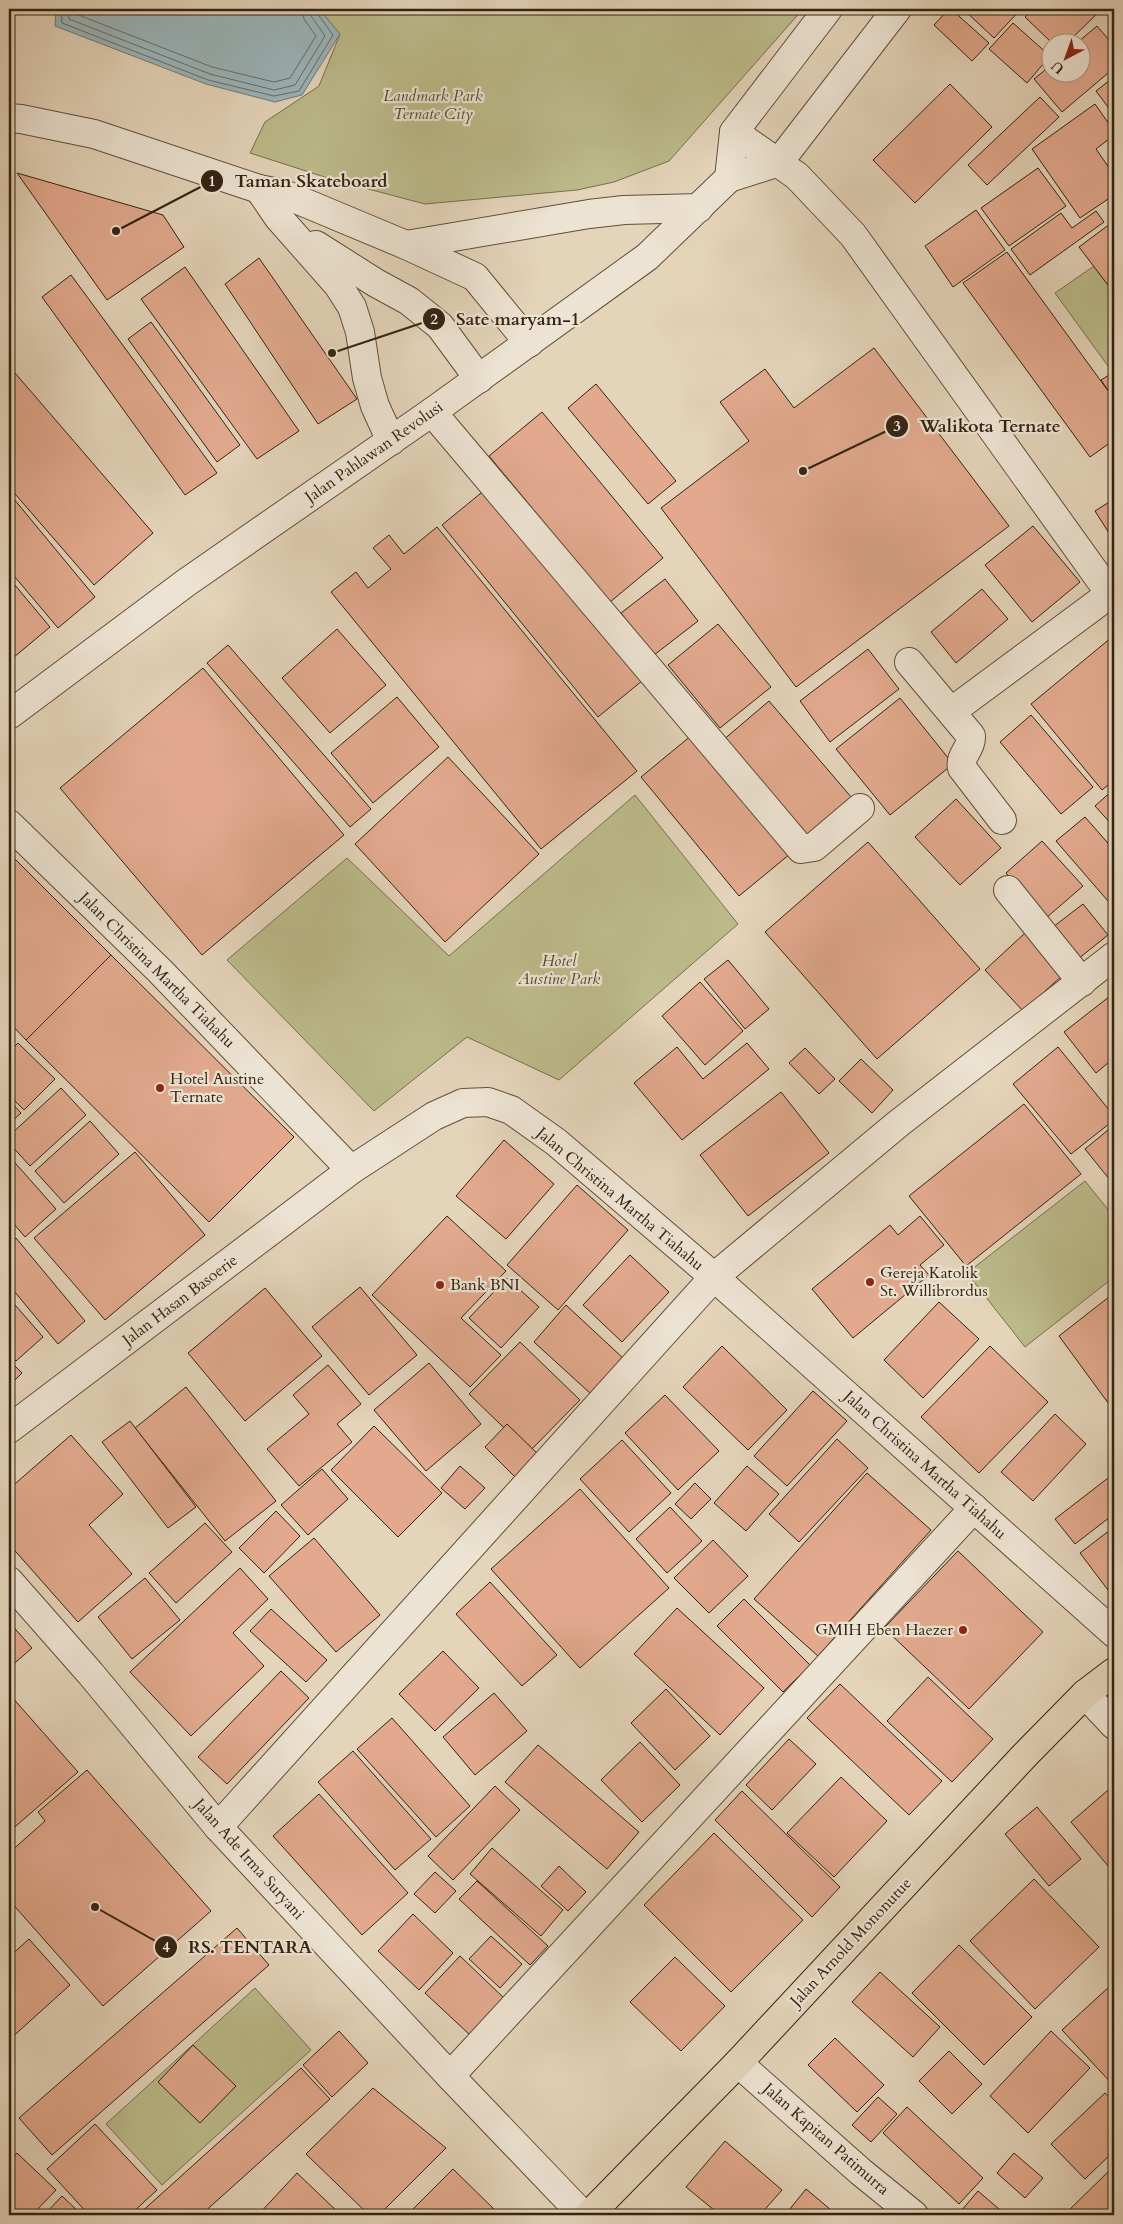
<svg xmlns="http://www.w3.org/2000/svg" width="1123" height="2224" font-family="Cardo,serif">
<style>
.green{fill:#bcba8a;stroke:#786e4e}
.water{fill:#9bb5bb;stroke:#727b77}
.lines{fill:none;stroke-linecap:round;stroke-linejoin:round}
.shore{stroke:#686c66;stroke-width:1}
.building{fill:#e2a98e;stroke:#342312}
.minor-casing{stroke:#604f3c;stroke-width:30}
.highway-casing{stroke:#342312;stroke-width:30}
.minor{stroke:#ede3d2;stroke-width:28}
.highway{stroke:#e4d4ba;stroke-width:28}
.poi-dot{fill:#8f2418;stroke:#ede3d2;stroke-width:2}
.labels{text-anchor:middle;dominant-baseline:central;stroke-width:4.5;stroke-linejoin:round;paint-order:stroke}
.park-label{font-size:16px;font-style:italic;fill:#564930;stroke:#ede3d2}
.street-label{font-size:16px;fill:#342312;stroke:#ede3d2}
.poi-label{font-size:16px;fill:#342312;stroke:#ede3d2;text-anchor:start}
.leader{fill:none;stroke:#342312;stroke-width:2}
.callout-dot{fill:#342312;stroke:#ede3d2;stroke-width:2}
.mark-label{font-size:15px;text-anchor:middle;font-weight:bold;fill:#fff}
.callout-label{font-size:18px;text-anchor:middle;font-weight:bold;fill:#342312;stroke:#ede3d2;stroke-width:4.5;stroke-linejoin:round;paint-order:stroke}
</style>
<rect width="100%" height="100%" fill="#e4d4ba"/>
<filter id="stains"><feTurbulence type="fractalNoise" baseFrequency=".004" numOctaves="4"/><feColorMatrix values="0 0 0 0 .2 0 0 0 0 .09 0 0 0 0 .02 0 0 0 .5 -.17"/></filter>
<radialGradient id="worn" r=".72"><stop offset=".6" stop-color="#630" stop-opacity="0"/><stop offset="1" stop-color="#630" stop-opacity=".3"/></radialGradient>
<!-- green -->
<g class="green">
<path d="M319,9H803L669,161L614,182L577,190L425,204L334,180L250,153L265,122L319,86L340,34Z"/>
<path d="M1094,266L1114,293L1113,373L1055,293Z"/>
<path d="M635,795L738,924L559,1080L467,1037L374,1111L227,960L347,858L449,956Z"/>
<path d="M1085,1181L1114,1217V1277L1025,1347L967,1273Z"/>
<path d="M255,1988L311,2050L162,2185L106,2124Z"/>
</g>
<!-- water -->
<path class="water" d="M56,9H319L340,34L302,95L275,102L206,84L55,26Z"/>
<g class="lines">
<!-- shore -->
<g class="shore">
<path d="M61,9L62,23L208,80L274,96L299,91L333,35L317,13L316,9"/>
<path d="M67,9L69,19L210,74L274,90L295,85L325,36L311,16L309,9"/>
<path d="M75,9L76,14L212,67L274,82L290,78L316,36L304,19L302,9"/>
</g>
</g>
<!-- building -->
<g class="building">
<path d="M949,9H951L989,43L972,61L934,25Z"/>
<path d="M963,9H1021L994,38Z"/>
<path d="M1033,9H1102L1068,42H1051L1025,17Z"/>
<path d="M1013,23L1050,56L1027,83L989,49Z"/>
<path d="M1097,26L1114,46V68L1062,112L1034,79L1050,66V72H1080V42H1078Z"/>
<path d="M1114,77V115L1096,91Z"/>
<path d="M950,84L992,127L915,203L873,160Z"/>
<path d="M1040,97L1059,117L987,185L968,165Z"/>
<path d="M1095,104L1114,131V135L1096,149L1114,175V195L1080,218L1032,149Z"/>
<path d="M1038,168L1066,206L1009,246L981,208Z"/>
<path d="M17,173L163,215L184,247L107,300Z"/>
<path d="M976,210L1005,250L953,287L925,246Z"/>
<path d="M1096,211L1104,222L1030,275L1011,249L1061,213L1072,228Z"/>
<path d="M1114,221V293L1079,247Z"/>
<path d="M1007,252L1114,399V440L1090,457L963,283Z"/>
<path d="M259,258L357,399L318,424L225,284Z"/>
<path d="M185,267L299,431L257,459L141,299Z"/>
<path d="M71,275L217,473L185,495L42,297Z"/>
<path d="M151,322L240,445L217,462L128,339Z"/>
<path d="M874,348L1009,526L796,687L661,508L749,441L720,402L765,369L794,408Z"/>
<path d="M9,366L153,533L94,585L9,487Z"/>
<path d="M1114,372V399L1101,380Z"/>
<path d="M596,384L676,481L648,504L568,408Z"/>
<path d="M542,412L663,558L610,602L489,456Z"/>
<path d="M492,484L648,676L598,717L442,525Z"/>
<path d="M9,493L95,597L58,628L9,570Z"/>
<path d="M1114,499V541L1095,511Z"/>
<path d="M1033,526L1080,582L1032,622L985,565Z"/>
<path d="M437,527L637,771L541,849L331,592L356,572L368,588L391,569L373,548L389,535L404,554Z"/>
<path d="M9,578L50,627L13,658L9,653Z"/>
<path d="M665,579L698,621L654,655L621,613Z"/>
<path d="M982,589L1008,619L956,663L931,632Z"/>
<path d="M718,624L771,687L720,728L668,665Z"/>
<path d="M337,629L386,685L330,733L282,678Z"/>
<path d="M1112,637L1114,640V780L1102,790L1031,704Z"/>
<path d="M228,645L371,809L350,827L207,663Z"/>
<path d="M868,649L899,689L830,742L800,701Z"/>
<path d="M203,668L344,835L202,955L60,788Z"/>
<path d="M397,697L439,747L373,803L331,753Z"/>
<path d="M900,698L953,764L890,815L836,749Z"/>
<path d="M769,701L852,798L805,839L722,741Z"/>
<path d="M1031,715L1093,787L1061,814L1000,742Z"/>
<path d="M692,735L790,854L739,896L641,777Z"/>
<path d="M448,757L539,854L445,942L355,844Z"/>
<path d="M1114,789V827L1095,806Z"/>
<path d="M956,799L1001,848L960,885L915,837Z"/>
<path d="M1085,817L1114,850V908L1056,841Z"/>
<path d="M1042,841L1083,886L1046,918L1006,873Z"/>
<path d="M868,842L980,969L877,1059L765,932Z"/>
<path d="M9,853L111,955L26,1040L9,1022Z"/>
<path d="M1083,904L1108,935L1078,959L1053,927Z"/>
<path d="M1025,933L1064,974L1023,1011L985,970Z"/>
<path d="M111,955L294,1137L209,1222L26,1040Z"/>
<path d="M728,960L769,1009L745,1029L704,979Z"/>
<path d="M700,982L743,1031L705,1065L662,1016Z"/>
<path d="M1114,993V1058L1096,1073L1064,1032Z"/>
<path d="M18,1043L55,1079L24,1110L9,1095V1052Z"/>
<path d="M747,1043L769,1069L682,1140L634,1083L677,1047L703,1079Z"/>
<path d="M1058,1047L1114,1116V1120L1071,1154L1013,1084Z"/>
<path d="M805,1048L835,1079L819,1094L789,1063Z"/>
<path d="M861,1059L893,1090L872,1113L839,1081Z"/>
<path d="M61,1088L86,1115L30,1166L9,1143V1136Z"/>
<path d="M781,1092L829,1153L748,1216L700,1155Z"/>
<path d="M9,1100L21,1113L9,1124Z"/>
<path d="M1024,1104L1081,1174L966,1266L909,1196Z"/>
<path d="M90,1121L119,1154L64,1203L35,1171Z"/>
<path d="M1114,1125V1185L1085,1149Z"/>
<path d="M504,1140L554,1184L506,1239L456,1196Z"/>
<path d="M135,1152L205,1235L105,1320L34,1238Z"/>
<path d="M9,1156L56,1209L25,1237L9,1218Z"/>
<path d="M577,1185L628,1230L558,1310L507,1265Z"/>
<path d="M447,1216L506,1271L461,1318L501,1355L470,1387L372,1295Z"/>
<path d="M920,1216L944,1245L920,1265L929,1275L853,1338L812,1289L890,1225L898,1235Z"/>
<path d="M16,1238L85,1321L58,1344L9,1285V1244Z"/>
<path d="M630,1255L669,1292L622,1342L583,1305Z"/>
<path d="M507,1278L539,1307L501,1348L469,1318Z"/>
<path d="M360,1287L417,1355L369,1395L312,1327Z"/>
<path d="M265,1288L322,1356L245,1421L188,1353Z"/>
<path d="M1114,1293V1411L1059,1336Z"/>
<path d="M9,1298L43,1337L16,1361L9,1352Z"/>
<path d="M939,1302L979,1339L923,1398L884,1360Z"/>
<path d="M566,1305L624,1359L591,1394L534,1342Z"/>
<path d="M520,1342L580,1400L529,1452L469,1394Z"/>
<path d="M722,1346L787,1410L748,1450L683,1387Z"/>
<path d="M990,1346L1048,1402L979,1473L921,1417Z"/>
<path d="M9,1360L22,1373L9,1386Z"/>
<path d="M429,1363L481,1424L426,1471L374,1410Z"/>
<path d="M328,1365L361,1404L337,1424L352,1442L299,1486L267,1449L309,1414L293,1395Z"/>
<path d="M186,1387L276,1501L225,1541L135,1428Z"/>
<path d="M813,1391L847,1421L787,1486L754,1456Z"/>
<path d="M665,1395L719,1451L678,1490L625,1433Z"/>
<path d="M1055,1414L1086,1444L1033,1501L1001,1472Z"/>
<path d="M130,1421L196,1507L168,1528L102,1442Z"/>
<path d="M507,1424L541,1457L518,1480L485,1447Z"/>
<path d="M374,1426L442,1493L398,1537L331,1470Z"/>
<path d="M71,1435L123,1494L89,1525L132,1574L78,1622L9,1544V1489Z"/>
<path d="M837,1439L868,1468L799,1542L769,1514Z"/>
<path d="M622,1440L671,1493L629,1532L580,1479Z"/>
<path d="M460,1466L485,1488L465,1509L441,1488Z"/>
<path d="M747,1466L779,1494L746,1531L714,1503Z"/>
<path d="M322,1469L348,1499L308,1535L281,1505Z"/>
<path d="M867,1473L931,1530L818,1656L754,1599Z"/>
<path d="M1108,1478L1114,1486V1514L1075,1544L1055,1519Z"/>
<path d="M695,1483L711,1499L691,1519L675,1504Z"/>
<path d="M580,1489L669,1588L580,1668L491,1569Z"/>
<path d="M670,1507L702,1541L667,1573L636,1539Z"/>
<path d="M276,1511L300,1536L264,1573L239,1548Z"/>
<path d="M205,1523L232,1552L176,1603L149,1573Z"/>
<path d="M1114,1527V1598L1080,1553Z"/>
<path d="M314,1538L380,1615L336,1652L269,1576Z"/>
<path d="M713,1540L748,1576L709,1613L674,1578Z"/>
<path d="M958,1551L1043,1632L969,1709L884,1628Z"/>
<path d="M240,1568L268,1599L233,1633L264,1666L191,1736L130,1672Z"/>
<path d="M145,1578L180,1620L132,1659L98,1617Z"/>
<path d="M490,1582L557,1655L522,1686L456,1614Z"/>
<path d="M744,1599L810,1665L783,1692L717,1626Z"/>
<path d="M677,1608L764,1688L720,1735L634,1654Z"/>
<path d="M271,1609L327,1660L306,1682L250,1631Z"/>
<path d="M9,1622L32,1648L9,1668Z"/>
<path d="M443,1651L479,1688L435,1731L399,1694Z"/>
<path d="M281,1671L309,1698L227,1784L198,1757Z"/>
<path d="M928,1677L993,1739L952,1782L887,1721Z"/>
<path d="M840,1684L942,1781L909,1815L807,1718Z"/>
<path d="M666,1689L710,1736L675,1770L631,1723Z"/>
<path d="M494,1693L527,1731L475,1775L443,1737Z"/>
<path d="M11,1696L78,1772L9,1832V1698Z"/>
<path d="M392,1718L470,1806L436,1837L357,1749Z"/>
<path d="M789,1739L816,1764L772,1810L746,1785Z"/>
<path d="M640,1742L680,1785L642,1822L601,1780Z"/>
<path d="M538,1745L639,1832L607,1869L505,1782Z"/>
<path d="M353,1751L431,1839L395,1870L318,1782Z"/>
<path d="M87,1770L211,1911L103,2006L9,1900V1853L45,1821L38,1812Z"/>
<path d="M841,1777L887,1821L834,1877L787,1833Z"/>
<path d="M1114,1785V1873L1071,1822Z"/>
<path d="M495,1786L520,1810L453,1880L428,1856Z"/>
<path d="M742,1791L840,1887L812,1917L715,1820Z"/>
<path d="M319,1794L408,1893L362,1935L273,1836Z"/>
<path d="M1037,1807L1081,1859L1049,1886L1005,1834Z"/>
<path d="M714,1833L803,1920L731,1992L644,1905Z"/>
<path d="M492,1848L563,1910L541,1936L470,1874Z"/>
<path d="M559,1866L586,1892L568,1911L541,1886Z"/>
<path d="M435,1872L456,1891L435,1913L414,1894Z"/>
<path d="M1034,1879L1099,1947L1035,2009L970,1941Z"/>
<path d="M477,1881L548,1946L530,1965L459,1899Z"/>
<path d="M413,1914L453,1953L419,1990L378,1951Z"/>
<path d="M237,1928L269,1965L52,2155L19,2118Z"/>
<path d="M491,1936L522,1964L500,1988L469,1959Z"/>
<path d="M29,1939L70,1985L9,2040V1957Z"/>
<path d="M959,1945L1032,2017L984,2065L912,1993Z"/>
<path d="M460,1956L505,1999L470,2035L425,1993Z"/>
<path d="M675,1957L725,2006L681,2051L630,2002Z"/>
<path d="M880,1972L940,2027L913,2057L852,2002Z"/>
<path d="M1110,1986L1114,1991V2086L1062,2030Z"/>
<path d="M339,2031L368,2063L332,2097L303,2065Z"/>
<path d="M1051,2031L1090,2068L1028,2133L990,2096Z"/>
<path d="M835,2038L884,2085L857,2112L808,2065Z"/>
<path d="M193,2045L236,2086L200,2123L158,2082Z"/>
<path d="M949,2051L982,2084L952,2114L919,2081Z"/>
<path d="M301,2068L330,2099L201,2215H138Z"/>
<path d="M373,2088L446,2148L379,2215H369L306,2154Z"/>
<path d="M1105,2093L1114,2102V2151L1085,2179L1051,2144Z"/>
<path d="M878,2097L897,2114L871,2142L852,2125Z"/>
<path d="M907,2107L983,2178L959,2204L883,2133Z"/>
<path d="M95,2124L157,2190L130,2215H89L47,2169Z"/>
<path d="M725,2141L782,2190L760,2215H720L686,2187Z"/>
<path d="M17,2153L56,2190L32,2215H9V2162Z"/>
<path d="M1014,2153L1043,2178L1025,2198L997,2173Z"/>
<path d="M1114,2166V2215H1064Z"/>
<path d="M453,2169L500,2215H407Z"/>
<path d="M297,2173L341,2215H258Z"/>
<path d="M806,2189L837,2215H785Z"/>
<path d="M978,2191L1006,2215H967L961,2211Z"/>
<path d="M62,2196L82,2215H44Z"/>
</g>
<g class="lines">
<defs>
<g id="minor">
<path d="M9,118L21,119L94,134L259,189L284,194L406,245L475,277L529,343"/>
<path d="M734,132L797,176L853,235L1114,599"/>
<path d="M729,178L779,162L897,9"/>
<path d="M259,189L278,217L338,285L352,307L360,332L367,378L375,406L391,441"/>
<path d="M316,245L376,283L409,301L440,326L479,379"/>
<path d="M406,245L589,214L624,210L699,208"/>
<path d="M432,412L801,849L814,847L860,808"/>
<path d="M909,662L971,736C972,748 959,756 962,768L1002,820"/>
<path d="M952,711L1110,594"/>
<path d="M9,715L187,582L432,412L647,257L729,178L734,132L828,9"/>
<path d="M9,824L160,971L351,1170"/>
<path d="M1008,890L1082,982"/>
<path d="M9,1429L351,1170L434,1116L463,1103L488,1102L511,1110L556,1142L714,1277L1114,1633"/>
<path d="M9,1581L90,1673L218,1827L450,2076L583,2215"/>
<path d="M1085,1694L1114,1725"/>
<path d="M218,1827L714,1277L899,1123L1114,956"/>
<path d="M738,2063L861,2172L914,2215"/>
<path d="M450,2076L974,1508"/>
</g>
<path id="highway" d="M589,2215L738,2063L1025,1755L1085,1694L1114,1672"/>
</defs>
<!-- minor casing -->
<use href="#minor" class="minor-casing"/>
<!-- highway casing -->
<use href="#highway" class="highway-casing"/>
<!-- minor -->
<use href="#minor" class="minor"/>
<!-- highway -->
<use href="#highway" class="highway"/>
</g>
<!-- markers -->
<g class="poi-dot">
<circle cx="160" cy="1088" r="5"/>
<circle cx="870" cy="1282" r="5"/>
<circle cx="440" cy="1285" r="5"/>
<circle cx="963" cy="1630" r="5"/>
</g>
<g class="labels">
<!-- park labels -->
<g class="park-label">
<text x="433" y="96">Landmark Park<tspan x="433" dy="18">Ternate City</tspan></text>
<text x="559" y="961">Hotel<tspan x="559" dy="18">Austine Park</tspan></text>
</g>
<!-- street labels -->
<g class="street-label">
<text transform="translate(374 452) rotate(-35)">Jalan Pahlawan Revolusi</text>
<text transform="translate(157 970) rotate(45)">Jalan Christina Martha Tiahahu</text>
<text transform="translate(620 1199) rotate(40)">Jalan Christina Martha Tiahahu</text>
<text transform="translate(180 1300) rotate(-37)">Jalan Hasan Basoerie</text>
<text transform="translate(925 1465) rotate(42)">Jalan Christina Martha Tiahahu</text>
<text transform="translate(249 1859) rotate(48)">Jalan Ade Irma Suryani</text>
<text transform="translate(851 1942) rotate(-47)">Jalan Arnold Mononutue</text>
<text transform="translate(826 2139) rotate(41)">Jalan Kapitan Patimurra</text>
</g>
<!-- poi labels -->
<g class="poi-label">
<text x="170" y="1079">Hotel Austine<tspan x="170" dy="18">Ternate</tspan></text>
<text x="880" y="1273">Gereja Katolik<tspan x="880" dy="18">St. Willibrordus</tspan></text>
<text x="450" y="1285">Bank BNI</text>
<text x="953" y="1630" text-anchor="end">GMIH Eben Haezer</text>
</g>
</g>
<!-- callouts -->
<path class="leader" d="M116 231L212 181M332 353L434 319M803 471L897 426M95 1907L166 1947"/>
<g class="callout-dot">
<circle cx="116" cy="231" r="5"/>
<circle cx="332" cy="353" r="5"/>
<circle cx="803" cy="471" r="5"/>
<circle cx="95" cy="1907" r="5"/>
<circle cx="212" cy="181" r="12"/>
<circle cx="434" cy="319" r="12"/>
<circle cx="897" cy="426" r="12"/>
<circle cx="166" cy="1947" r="12"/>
</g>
<g class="mark-label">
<text x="212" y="186">1</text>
<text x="434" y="324">2</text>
<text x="897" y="431">3</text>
<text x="166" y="1952">4</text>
</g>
<g class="callout-label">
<text x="311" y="187">Taman Skateboard</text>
<text x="518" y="325">Sate maryam-1</text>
<text x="990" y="432">Walikota Ternate</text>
<text x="250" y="1953">RS. TENTARA</text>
</g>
<!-- margin -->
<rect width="1123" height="2224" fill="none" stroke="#e4d4ba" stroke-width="30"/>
<rect x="10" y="10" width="1103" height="2204" fill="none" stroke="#342312" stroke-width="2.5"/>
<rect x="15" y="15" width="1093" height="2194" fill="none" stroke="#342312"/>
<!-- north arrow -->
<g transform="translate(1066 58) rotate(221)"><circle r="24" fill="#ede3d2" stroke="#a39685"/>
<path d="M0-4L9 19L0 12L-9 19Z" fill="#8f2418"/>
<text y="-8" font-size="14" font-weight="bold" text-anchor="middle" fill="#342312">U</text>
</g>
<rect width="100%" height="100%" filter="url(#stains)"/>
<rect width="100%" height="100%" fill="url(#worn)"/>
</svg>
